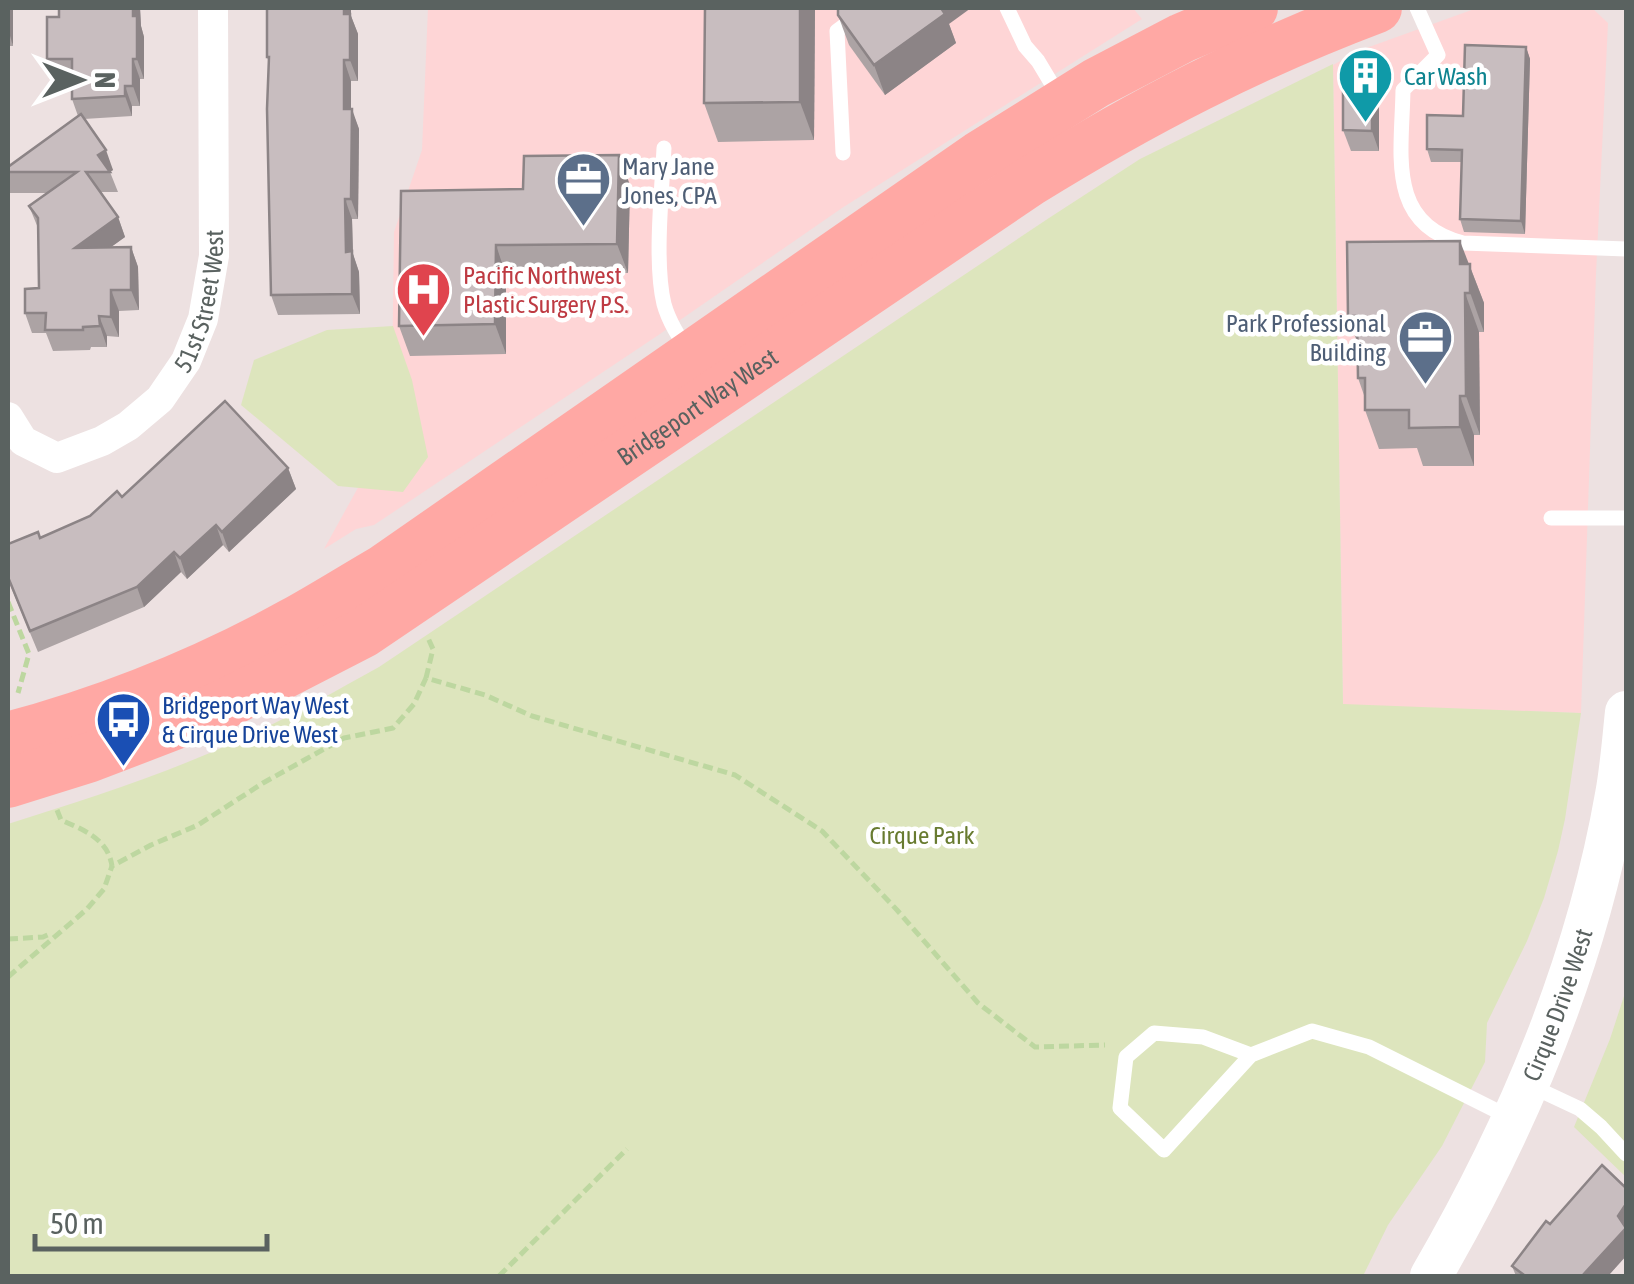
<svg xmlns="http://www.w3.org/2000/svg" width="1634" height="1284" font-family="'Asap Condensed',sans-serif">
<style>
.commercial{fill:#fed5d6}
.green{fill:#dde5bd}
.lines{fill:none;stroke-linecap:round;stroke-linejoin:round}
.path{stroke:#bdd7a0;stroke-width:5;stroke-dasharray:10 5;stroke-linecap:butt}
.service{stroke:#fff;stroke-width:15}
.minor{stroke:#fff;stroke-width:30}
.secondary{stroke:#fff;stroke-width:42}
.primary{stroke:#ffa8a4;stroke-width:50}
.wall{fill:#aca3a4}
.shaded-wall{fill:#8c8486}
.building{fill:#c8bdbf;stroke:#8c8486;stroke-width:2.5}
.labels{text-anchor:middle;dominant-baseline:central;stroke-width:9;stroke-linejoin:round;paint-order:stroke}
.culture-label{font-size:25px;fill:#0d838f;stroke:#fff;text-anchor:start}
.service-label{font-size:25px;fill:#4e5e75;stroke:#fff;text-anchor:start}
.health-label{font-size:25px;fill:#be3a42;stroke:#fff;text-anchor:start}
.street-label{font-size:25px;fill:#5a6260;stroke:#fff}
.transit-label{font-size:25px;fill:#164399;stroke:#fff;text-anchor:start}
.park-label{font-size:25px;fill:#687b30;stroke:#fff}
</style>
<rect width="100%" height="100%" fill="#ede1e1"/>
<!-- commercial -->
<g class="commercial">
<path d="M428,8H1133L1142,19L842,208L657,336L374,525L356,529L324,549L360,484L392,381L394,232L422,150Z"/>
<path d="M1477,8H1592L1608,23L1596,274L1581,713L1343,705L1333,65L1358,51Z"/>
</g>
<!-- green -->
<g class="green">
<path d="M1333,64L1343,704L1581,713L1565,819L1558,851L1544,898L1527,941L1487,1023L1485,1062L1442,1146L1388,1225L1363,1276H8V824C87,799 166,774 241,739C288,718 334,692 379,667L1049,218L1140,159Z"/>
<path d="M393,326L412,380L428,457L403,492L338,486L241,405L254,360L327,330Z"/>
<path d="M1626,990V1177L1574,1127L1610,1039Z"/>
</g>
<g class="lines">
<!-- path -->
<g class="path">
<path d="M8,602L29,654L18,693"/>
<path d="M426,678L433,649L428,638"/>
<path d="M57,810L61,820C84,830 108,839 112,866L151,845L198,825L263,783L344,738L393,728L414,704L426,678L485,695L532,716L735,775L822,831L897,910L978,1003L1035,1047L1105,1045"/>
<path d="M8,939L43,937L52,933"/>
<path d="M8,977L87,909L104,889L112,866"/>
<path d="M499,1276L627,1149"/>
</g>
<!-- service -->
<g class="service">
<path d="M1007,8L1025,46L1038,61L1059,96"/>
<path d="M1417,8L1438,55L1403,90C1402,153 1386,224 1463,243L1626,249"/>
<path d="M664,148C662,191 654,263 664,304C669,322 679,337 689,352"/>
<path d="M843,153L837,31L868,8"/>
<path d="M1551,518H1626"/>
<path d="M1251,1055L1203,1037L1154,1033L1126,1057L1120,1108L1164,1150L1251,1055L1312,1031L1369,1047L1509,1117"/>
<path d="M1531,1086L1580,1109L1601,1127L1626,1154"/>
</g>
<!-- minor -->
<path class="minor" id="s1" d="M8,417L23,441L57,458L102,441L128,426L160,399L186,361L203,319L214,256L213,8"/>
<!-- secondary -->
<path class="secondary" id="s2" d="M1431,1276C1517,1128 1586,966 1616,795C1621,768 1623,740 1626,712"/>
<!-- primary -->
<g class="primary">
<path d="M8,737C105,711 203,672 292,623C323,606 353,587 384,569L979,156L1096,83L1182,38L1253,8"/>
<path id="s3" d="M8,783L88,758L187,720L225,704L363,633L1029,182C1142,112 1252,55 1377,8"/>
</g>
</g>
<!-- wall -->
<g class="wall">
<path d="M8,8L13,46H8Z"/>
<path d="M59,8H140L141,26L144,37V79H140V106H132V116L84,119L113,170L110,172L118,192H101L118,217L125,237L111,247H131L138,267L139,310L119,311V337L107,336V347H91L90,350L53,351L46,333H32L25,313L39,288L38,228L29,206L48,193H8V119L9,124V166L78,116L72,99V80H55L47,59L59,17Z"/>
<path d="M705,8H815L814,140L718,142L704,103Z"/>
<path d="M838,15L949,24L956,43L885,95L849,45Z"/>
<path d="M351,16L358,34V81H351V109L359,129L358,219H352L353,254L359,272L360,314L278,315L271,295L269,62L267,57Z"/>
<path d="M1526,47L1530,59L1525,234L1464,232L1460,219L1462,162H1431L1427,149L1463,116Z"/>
<path d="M1379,100V151H1351L1343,130Z"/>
<path d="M630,185L628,273L506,275V354L410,356L399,326L523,189Z"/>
<path d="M1469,264L1484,303V332H1479L1480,435H1474V466H1423L1417,448L1379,449L1365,410V398L1358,378L1357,342L1348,316Z"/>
<path d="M288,468L296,489L229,552L223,545L187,579L181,572L144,607L38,652L8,580V544L40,538L90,516L122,497Z"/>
<path d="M1626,1188V1256L1608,1276H1516L1512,1266L1550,1224Z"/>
</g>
<!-- shaded-wall -->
<g class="shaded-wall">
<path d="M8,8H13V46L8,29Z"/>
<path d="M133,8H140L141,26L144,37V79L137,59Z"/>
<path d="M344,8H351V16L358,34V81L350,60Z"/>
<path d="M800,8H815L814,140L800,102Z"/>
<path d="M937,8H971L949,24L956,43L885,95L874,65Z"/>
<path d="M1526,47L1530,59L1525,234L1521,221Z"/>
<path d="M133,59L140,79V106L133,86Z"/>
<path d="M344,60L351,81V129L344,109Z"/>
<path d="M1372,80L1379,100V151L1372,131Z"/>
<path d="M125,86L132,106V116L125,96Z"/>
<path d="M352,109L359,129L358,219L351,199Z"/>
<path d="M8,119L9,124V172H8Z"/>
<path d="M106,150L113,170L110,172L98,155Z"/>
<path d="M619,155L630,185L628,273L617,244Z"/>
<path d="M345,199L352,219L353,254L359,272L360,314L352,294L346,252Z"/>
<path d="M118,217L125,237L82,268L75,248Z"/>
<path d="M1460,241L1484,303V332L1460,264Z"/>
<path d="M496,245L506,275V354L495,324Z"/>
<path d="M131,247L138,267L139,310L131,290Z"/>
<path d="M111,290L119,311V337L111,317Z"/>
<path d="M1465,293L1479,332L1480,435L1466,396Z"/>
<path d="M99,316L107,336V347L100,326Z"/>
<path d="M1460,396L1474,435V466L1460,427Z"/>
<path d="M288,468L296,489L229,552L222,532Z"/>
<path d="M216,525L223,545L187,579L180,558Z"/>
<path d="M174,552L181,572L144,607L137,587Z"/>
<path d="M1626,1204V1256L1608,1276H1582Z"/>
</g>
<!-- building -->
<g class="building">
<path d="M59,8H133V16H137V59H133V86H125V96L72,99V59H47V17H59Z"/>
<path d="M267,8H344V14H350V60H344V109H352L351,199H345L346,252L352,251V294L271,295L267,109L269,57H267Z"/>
<path d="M705,8H800V102L704,103Z"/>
<path d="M838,8H941L945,14L874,65L838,15Z"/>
<path d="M1465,45L1526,47L1521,221L1460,219L1462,150L1427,149V115L1463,116Z"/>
<path d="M1343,80H1372V131L1343,130Z"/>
<path d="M81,114L106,150L98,155L110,172H86L118,217L75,248L131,247V290H111V317L99,316L100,326L83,327V330H45L46,313H25V289L39,288L38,218L29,206L77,172H8V167Z"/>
<path d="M619,155L617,244L496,245L495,324L399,326L401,191L523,189L524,156Z"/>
<path d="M1460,241V264H1470V293H1465L1466,396H1460V427L1409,428V410H1365V378H1358L1357,316H1348L1347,242Z"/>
<path d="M225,401L288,468L222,532L216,525L180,558L174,552L137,587L30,631L8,577V544L38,532L40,538L90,516L117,491L122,497Z"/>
<path d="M1602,1165L1626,1188V1204L1618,1216L1626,1228L1582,1276H1523L1524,1275L1512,1266L1546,1221L1550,1224Z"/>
</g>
<!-- icons -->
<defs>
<symbol id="building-pin" viewBox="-11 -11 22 30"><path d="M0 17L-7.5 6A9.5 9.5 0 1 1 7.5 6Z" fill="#0f9aa8" stroke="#fff"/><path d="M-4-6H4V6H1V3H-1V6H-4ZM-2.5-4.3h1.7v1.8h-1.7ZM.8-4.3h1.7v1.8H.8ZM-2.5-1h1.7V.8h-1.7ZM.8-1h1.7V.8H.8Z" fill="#fff"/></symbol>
<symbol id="office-pin" viewBox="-11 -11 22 30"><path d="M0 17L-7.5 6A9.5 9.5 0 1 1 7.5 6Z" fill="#5c6f8a" stroke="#fff"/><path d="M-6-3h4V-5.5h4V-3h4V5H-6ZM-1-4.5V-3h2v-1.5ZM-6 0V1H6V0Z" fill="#fff"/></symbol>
<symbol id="hospital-pin" viewBox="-11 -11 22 30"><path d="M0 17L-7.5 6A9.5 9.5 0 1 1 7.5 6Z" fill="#e0444e" stroke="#fff"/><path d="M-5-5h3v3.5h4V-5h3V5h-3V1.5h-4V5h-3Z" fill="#fff"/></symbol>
<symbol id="bus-pin" viewBox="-11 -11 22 30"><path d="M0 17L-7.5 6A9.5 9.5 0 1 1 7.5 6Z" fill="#1a4fb4" stroke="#fff"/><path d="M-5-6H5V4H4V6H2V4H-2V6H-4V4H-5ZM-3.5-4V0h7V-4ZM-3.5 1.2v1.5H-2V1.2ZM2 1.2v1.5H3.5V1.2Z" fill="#fff"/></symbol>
</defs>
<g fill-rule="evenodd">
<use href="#building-pin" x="1334" y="44" width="63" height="86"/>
<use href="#office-pin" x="552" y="148" width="63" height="86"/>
<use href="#hospital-pin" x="392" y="258" width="63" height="86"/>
<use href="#office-pin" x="1394" y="306" width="63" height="86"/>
<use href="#bus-pin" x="92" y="688" width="63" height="86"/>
</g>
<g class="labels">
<!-- culture labels -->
<g class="culture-label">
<text x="1404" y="76">Car Wash</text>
</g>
<!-- service labels -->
<g class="service-label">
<text x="622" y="166">Mary Jane<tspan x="622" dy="29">Jones, CPA</tspan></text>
<text x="1386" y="323" text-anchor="end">Park Professional<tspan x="1386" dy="29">Building</tspan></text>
</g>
<!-- health labels -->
<g class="health-label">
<text x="463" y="275">Pacific Northwest<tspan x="463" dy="29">Plastic Surgery P.S.</tspan></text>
</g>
<!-- street labels -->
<g class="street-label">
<text stroke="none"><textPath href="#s1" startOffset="295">51st Street West</textPath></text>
<text stroke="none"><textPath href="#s3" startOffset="790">Bridgeport Way West</textPath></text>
<text stroke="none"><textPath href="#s2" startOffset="300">Cirque Drive West</textPath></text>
</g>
<!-- transit labels -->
<g class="transit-label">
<text x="162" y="705">Bridgeport Way West<tspan x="162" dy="29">&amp; Cirque Drive West</tspan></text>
</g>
<!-- park labels -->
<g class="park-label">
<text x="922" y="835">Cirque Park</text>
</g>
</g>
<!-- border -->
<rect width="1634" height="1284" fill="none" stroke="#5a6260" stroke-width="20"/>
<!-- north arrow -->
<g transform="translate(80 80) rotate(90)" stroke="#ffffff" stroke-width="8" paint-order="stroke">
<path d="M0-8L18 38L0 25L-18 38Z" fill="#5a6260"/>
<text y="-15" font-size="28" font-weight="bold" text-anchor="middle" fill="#5a6260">N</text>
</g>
<!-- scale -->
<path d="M35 1234v15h232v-15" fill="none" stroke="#5a6260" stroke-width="5"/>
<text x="50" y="1234" font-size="30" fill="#5a6260" stroke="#ffffff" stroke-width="8" paint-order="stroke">50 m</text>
</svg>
